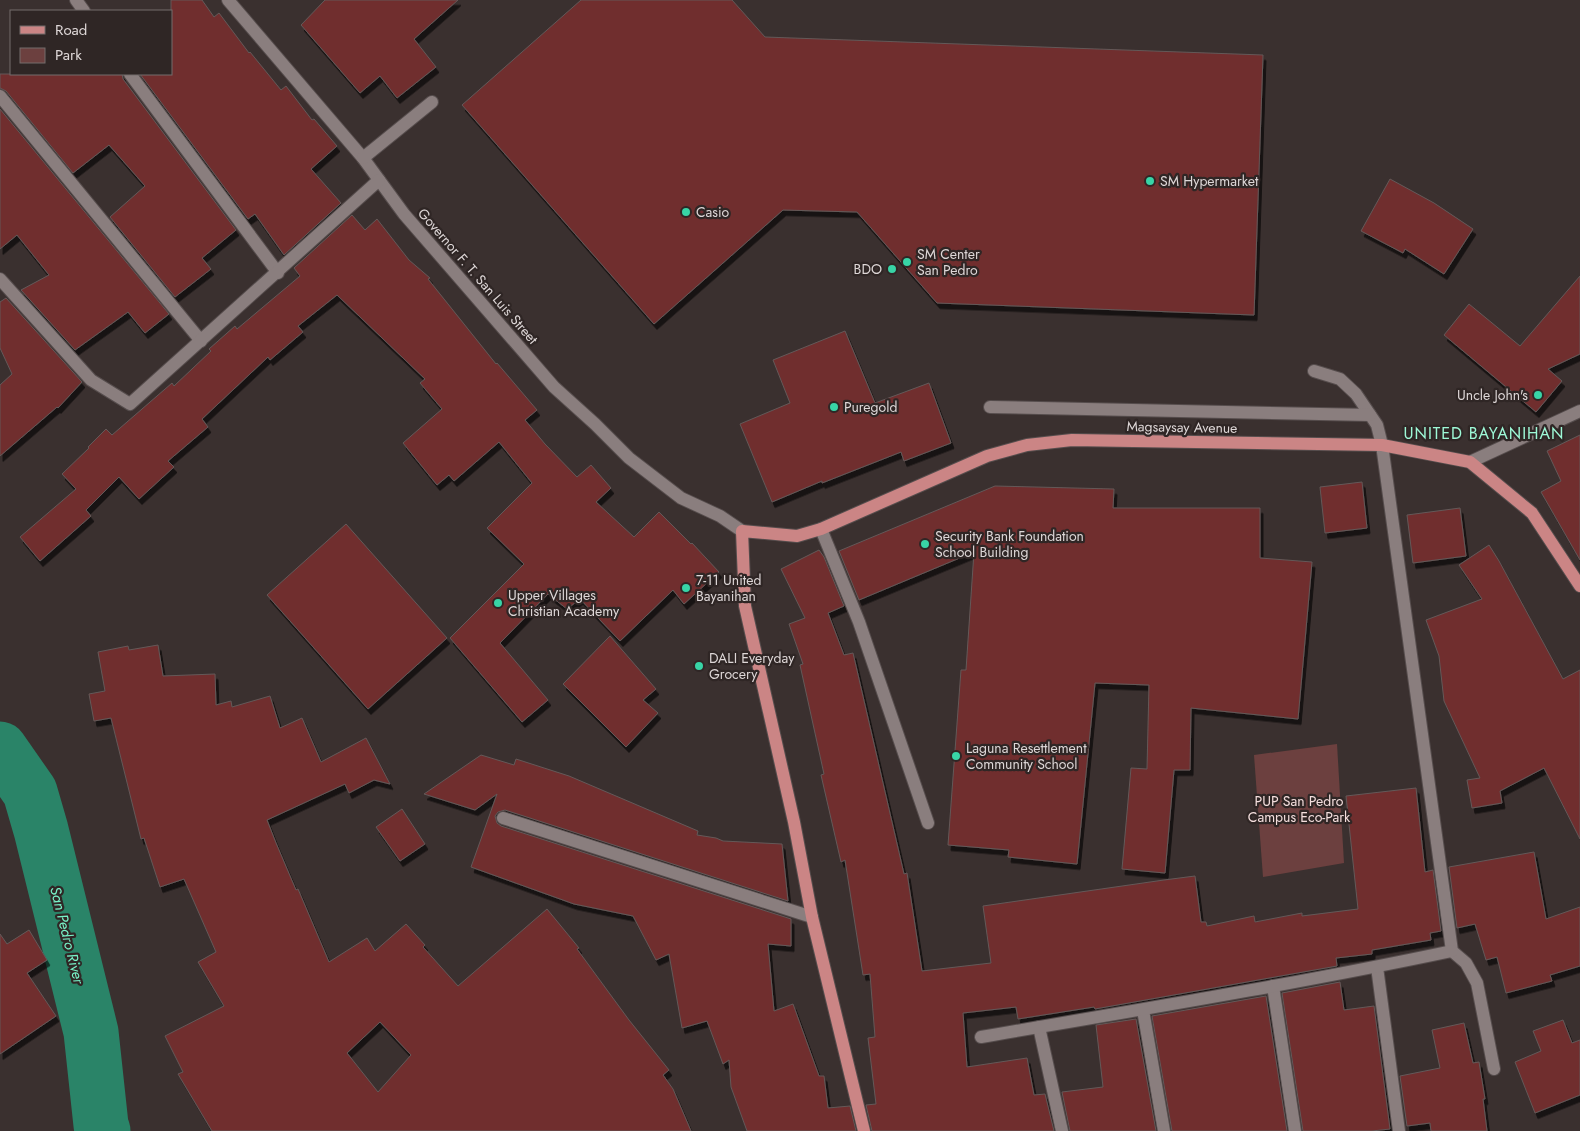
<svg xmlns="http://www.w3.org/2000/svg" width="1580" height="1131" font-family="Jost,sans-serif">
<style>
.green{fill:#6c403f}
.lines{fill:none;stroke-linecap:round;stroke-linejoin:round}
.river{stroke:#2a8468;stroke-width:55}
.building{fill:#702d2f;stroke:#645958;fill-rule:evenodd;filter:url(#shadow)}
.minor-casing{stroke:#564d4d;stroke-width:14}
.major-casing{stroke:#564d4d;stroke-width:14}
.minor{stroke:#8a7e7e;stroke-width:12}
.major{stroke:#cb8585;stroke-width:12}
.poi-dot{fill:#38d4a6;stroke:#2f2625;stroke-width:2}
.labels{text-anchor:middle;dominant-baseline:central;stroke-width:4.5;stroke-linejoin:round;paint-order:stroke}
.poi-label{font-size:14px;fill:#ded7d7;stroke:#2f2625;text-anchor:start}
.street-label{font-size:14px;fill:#ded7d7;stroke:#2f2625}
.park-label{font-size:14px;fill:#f4dedd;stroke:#2f2625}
.water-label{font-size:15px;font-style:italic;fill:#78f1c7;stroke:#2f2625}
.quarter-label{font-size:16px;letter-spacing:1px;fill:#9ef9d7;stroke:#2f2625}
</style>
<defs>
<filter id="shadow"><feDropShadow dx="3" dy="5.5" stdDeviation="0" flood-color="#0009"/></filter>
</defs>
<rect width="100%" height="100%" fill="#3a302f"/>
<!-- green -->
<path class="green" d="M1337,744L1344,863L1263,877L1254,755Z"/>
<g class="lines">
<!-- river -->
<path class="river" d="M0,749L30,792L41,830L91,1032L101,1125L103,1131"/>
</g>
<!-- building -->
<g class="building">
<path d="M171,0H202L214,17L219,13L249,53L250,52L281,90L286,86L312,120L314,119L337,146L311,169L341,203L284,255L255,214L248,219L140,74H171Z"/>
<path d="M325,0H458L414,39L436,67L397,98L380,76L360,93L301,25Z"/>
<path d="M581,0H732L765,37L1263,55L1254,315L937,303L857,212L783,210L654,324L462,105Z"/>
<path d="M0,74H122L123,79L236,230L202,258L211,269L175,297L110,217L145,186L109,145L73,173L6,91L0,88Z"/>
<path d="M0,109L169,314L145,333L128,312L75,350L21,290L49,275L17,235L0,249Z"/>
<path d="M1390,179L1434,203L1473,229L1444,274L1405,249L1403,253L1361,231Z"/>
<path d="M352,215L365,230L377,219L409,260L430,278L428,279L496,364L497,363L537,410L525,420L545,444L577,477L591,465L611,488L596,502L634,537L659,512L691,544L692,543L719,572L684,604L673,590L620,641L580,599L567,609L548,594L500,643L548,700L522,722L450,638L524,564L487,528L532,483L499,442L454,481L449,475L437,485L403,443L442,409L420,383L425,379L337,295L298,326L303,332L270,360L268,357L202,419L208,427L168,461L174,467L139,499L119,477L86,510L91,516L40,561L20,537L76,489L62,474L89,448L88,447L106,429L112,435L172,383L174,386L211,351L209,349L235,326L237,329L300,276L294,268Z"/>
<path d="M1580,276V354L1548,369L1562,381L1536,412L1444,335L1469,304L1520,346Z"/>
<path d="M6,298L82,382L58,408L57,407L0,456V385L12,374L0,348V302Z"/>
<path d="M845,331L875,403L929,383L951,443L904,461L901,452L822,483V481L772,502L740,424L790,403L773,360Z"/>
<path d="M1580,435V560L1541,492L1561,481L1547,451Z"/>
<path d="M1362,482L1367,528L1325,533L1320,487Z"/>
<path d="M995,486L1114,489L1113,508H1260V558L1312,562L1298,719L1191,708L1190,770H1174L1165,873L1122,869L1131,768L1147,769L1149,685L1095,683L1077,864L1008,857L1009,850L948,845L961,670H966L974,552L859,600L839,551Z"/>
<path d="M1460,508L1466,556L1413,563L1407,515Z"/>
<path d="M346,524L447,638L368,709L267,595Z"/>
<path d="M1489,545L1499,561L1563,679L1580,670V839L1544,768L1500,791L1502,803L1472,808L1467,780L1480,778L1444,701L1439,656L1426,620L1482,599L1459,565Z"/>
<path d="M819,550L824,557L844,606L828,613L844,655L853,653L904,874L907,873L922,971L991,963L983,906L1164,880L1195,876L1201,922H1206L1207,926L1254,916L1255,922L1302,913V916L1358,909L1346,796L1416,788L1425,872L1433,870L1441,931L1430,933L1431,940L1372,950V954L1336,958L1337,966L1095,1009L1094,1007L1018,1019L1016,1007L963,1013L967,1067L1027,1058L1034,1095L1045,1094L1054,1131H872L866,1105L876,1104L868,1038L875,1037L870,974L863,975L845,860L841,862L821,775L824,774L800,665L803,664L789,624L805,618L781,569Z"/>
<path d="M610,636L656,689L643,700L658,713L626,747L563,684Z"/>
<path d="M158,645L163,676L215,674L216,705L231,701L232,707L270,696L280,728L302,718L321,762L366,738L390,784L374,780L349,793L345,784L267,820L276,843L296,890L298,889L329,962L367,938L375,951L406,924L425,945L423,947L458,986L547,909L579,948L577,949L629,1020L669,1070L663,1075L673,1089L691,1131H212L178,1074L183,1072L165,1036L224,1006L198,962L216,952L184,879L160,887L144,838L141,839L111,718L94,721L89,694L105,691L98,652L128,646L129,650ZM380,1022L411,1055L378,1092L347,1053Z"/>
<path d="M481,755L514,765L516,759L569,776L698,831L697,835L716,838L723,841L782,844L788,901L505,810L498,812L495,816L497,823L501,826L791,919V946L768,944L774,1011L793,1004L819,1076H824L828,1108L850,1106L856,1131H747L731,1087L729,1060L723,1064L707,1021L682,1028L669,954L656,960L633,916L574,904L471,867L497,794L475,810L424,794Z"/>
<path d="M402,809L425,844L400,861L376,827Z"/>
<path d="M1534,852L1546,919L1580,907V966L1550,975L1552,981L1506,993L1497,957L1486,960L1475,924L1457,928L1449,867Z"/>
<path d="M29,930L47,960L27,973L56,1016L0,1054V934L7,944Z"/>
<path d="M1340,982L1344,1010L1374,1006L1390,1129L1372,1131H1303L1282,993Z"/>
<path d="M1266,996L1287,1131H1172L1152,1016Z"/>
<path d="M1136,1019L1156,1131H1070L1062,1092L1103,1087L1096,1025Z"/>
<path d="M1563,1020L1572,1043L1580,1040V1095L1535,1113L1515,1062L1541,1051L1533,1031Z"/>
<path d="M1464,1023L1473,1063L1479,1062L1485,1099H1483L1487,1131H1431L1430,1123L1407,1126L1400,1076L1440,1068L1432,1030Z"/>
</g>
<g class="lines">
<defs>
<g id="minor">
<path d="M76,0L84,11"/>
<path d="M228,0L363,158L404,214L554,387L595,424L629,458L681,498L720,516L742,531"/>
<path d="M130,74L278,273"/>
<path d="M0,96L201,341"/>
<path d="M363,158L432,102"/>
<path d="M0,279L91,380L130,404L379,180"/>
<path d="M1314,371L1340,379L1356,394L1377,425L1382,445L1452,951L1466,963L1477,983L1494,1069"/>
<path d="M990,407L1370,415"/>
<path d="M1470,462L1580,411"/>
<path d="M821,529L859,622L928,823"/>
<path d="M503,818L812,917"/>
<path d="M1377,967L1399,1131"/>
<path d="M1273,986L1295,1131"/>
<path d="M1143,1010L1164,1131"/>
<path d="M1039,1027L1062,1131"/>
<path d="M981,1037C1138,1010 1296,984 1452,951"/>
</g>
<path id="major" d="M864,1131L812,917L794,822L745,606L742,531L797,536L821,529L987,456L1027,445L1072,440L1382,445L1470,462L1532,513L1580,586"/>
</defs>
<!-- minor casing -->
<use href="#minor" class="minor-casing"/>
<!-- major casing -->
<use href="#major" class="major-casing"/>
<!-- minor -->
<use href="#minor" class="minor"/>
<!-- major -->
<use href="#major" class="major"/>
</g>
<!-- markers -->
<g class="poi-dot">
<circle cx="1150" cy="181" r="5"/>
<circle cx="686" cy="212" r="5"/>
<circle cx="907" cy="262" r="5"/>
<circle cx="892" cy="269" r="5"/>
<circle cx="1538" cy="395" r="5"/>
<circle cx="834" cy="407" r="5"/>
<circle cx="925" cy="544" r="5"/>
<circle cx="686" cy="588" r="5"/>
<circle cx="498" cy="603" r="5"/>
<circle cx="699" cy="666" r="5"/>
<circle cx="956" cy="756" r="5"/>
</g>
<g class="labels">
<!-- poi labels -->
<g class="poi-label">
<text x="1160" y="181">SM Hypermarket</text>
<text x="696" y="212">Casio</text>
<text x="917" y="254">SM Center<tspan x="917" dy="16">San Pedro</tspan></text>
<text x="882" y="269" text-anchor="end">BDO</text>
<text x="1528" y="395" text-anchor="end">Uncle John's</text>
<text x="844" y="407">Puregold</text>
<text x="935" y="536">Security Bank Foundation<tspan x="935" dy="16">School Building</tspan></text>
<text x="696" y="580">7-11 United<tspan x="696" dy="16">Bayanihan</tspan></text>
<text x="508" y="595">Upper Villages<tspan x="508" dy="16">Christian Academy</tspan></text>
<text x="709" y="658">DALI Everyday<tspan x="709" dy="16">Grocery</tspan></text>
<text x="966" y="748">Laguna Resettlement<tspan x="966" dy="16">Community School</tspan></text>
</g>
<!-- street labels -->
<g class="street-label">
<text transform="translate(478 276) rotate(49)">Governor F. T. San Luis Street</text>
<text transform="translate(1182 427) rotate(1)">Magsaysay Avenue</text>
</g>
<!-- park labels -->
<g class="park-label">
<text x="1299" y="801">PUP San Pedro<tspan x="1299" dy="16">Campus Eco-Park</tspan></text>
</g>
<!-- water labels -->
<g class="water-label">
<text transform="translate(67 935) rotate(76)">San Pedro River</text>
</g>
<!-- quarter labels -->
<g class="quarter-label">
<text x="1484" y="433">UNITED BAYANIHAN</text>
</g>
</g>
<!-- legend -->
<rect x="10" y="10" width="162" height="65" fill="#2f2625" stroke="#756d6c"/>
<rect x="20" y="26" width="25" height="8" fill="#cb8585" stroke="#756d6c"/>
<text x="55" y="35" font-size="15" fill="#ded7d7">Road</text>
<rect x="20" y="48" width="25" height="15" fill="#6c403f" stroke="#756d6c"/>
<text x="55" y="60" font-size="15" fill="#ded7d7">Park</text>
</svg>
